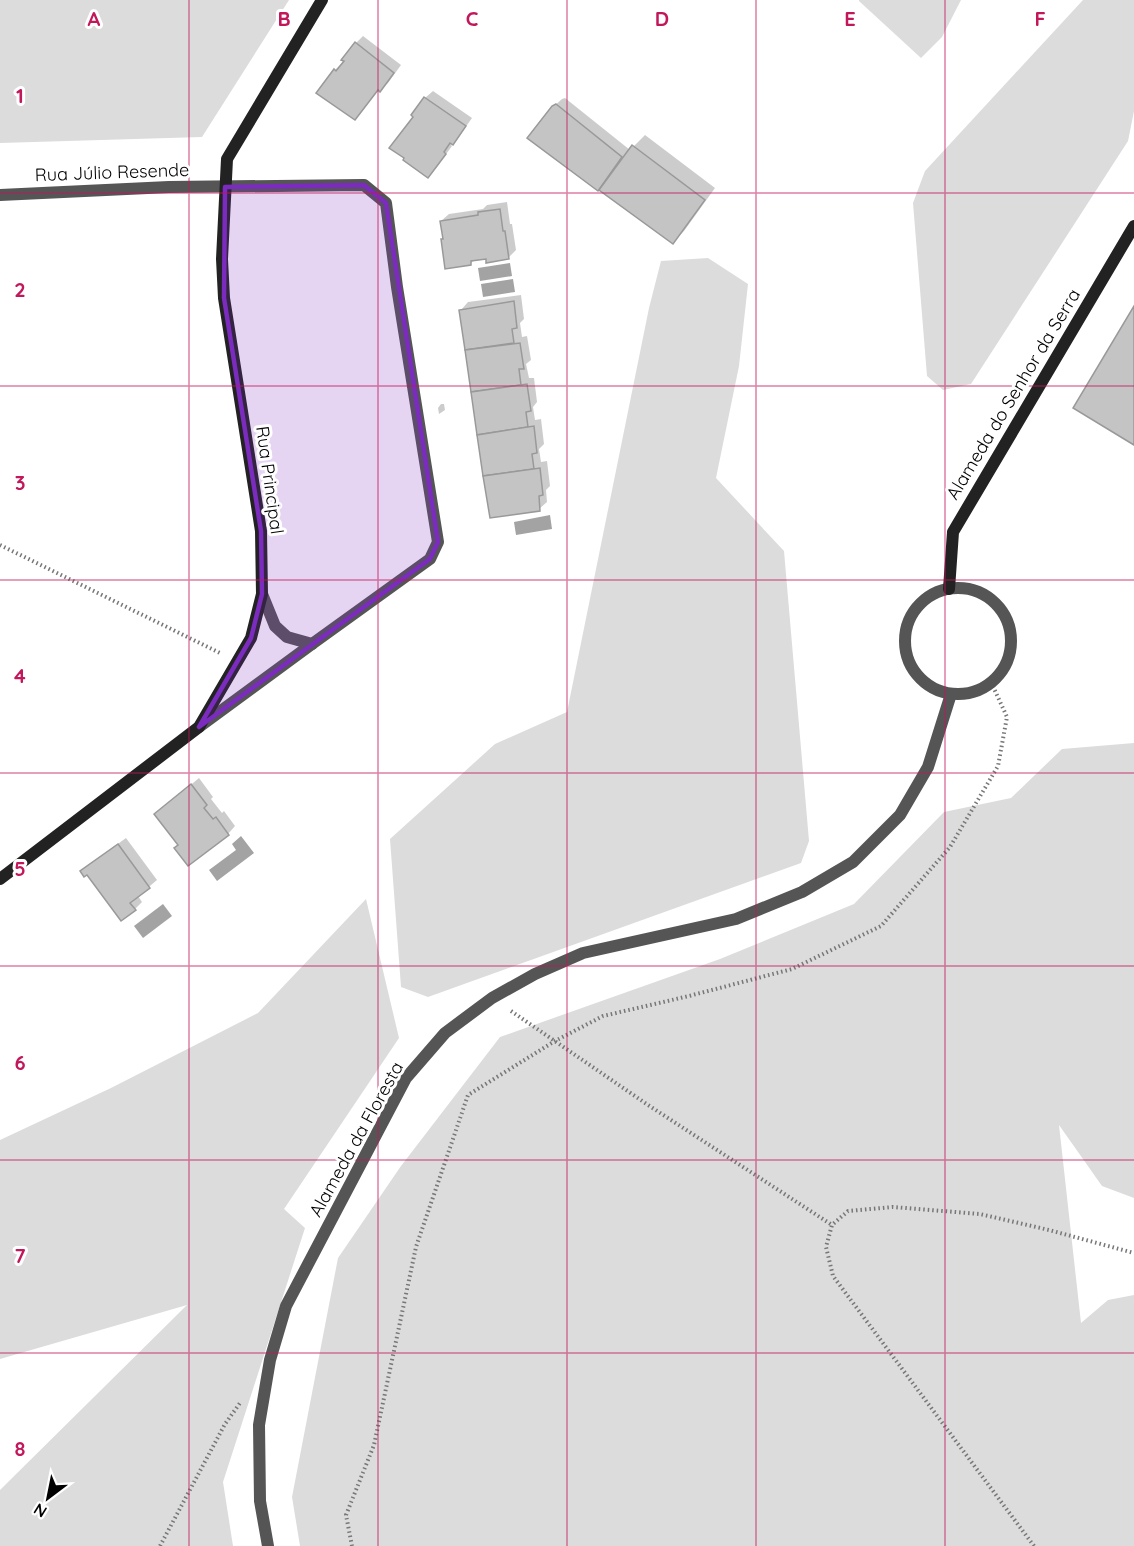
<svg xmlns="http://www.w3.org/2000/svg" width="1134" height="1546" font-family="Quicksand,sans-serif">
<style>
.green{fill:#dcdcdc}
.water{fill:#a3a3a3}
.shadow{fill:#0003}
.building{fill:#c4c4c4;stroke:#999;stroke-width:1.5}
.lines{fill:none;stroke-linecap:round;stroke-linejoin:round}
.path{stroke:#777;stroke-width:4;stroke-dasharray:1.5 3;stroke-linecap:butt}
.street{stroke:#555;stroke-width:12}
.secondary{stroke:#222;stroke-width:12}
.marked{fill:#7b2cbf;fill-opacity:0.2;stroke:#7b2cbf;stroke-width:4.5;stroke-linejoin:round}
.grid{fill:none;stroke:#c2185b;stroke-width:1.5;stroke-opacity:0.55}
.labels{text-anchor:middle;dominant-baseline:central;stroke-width:6;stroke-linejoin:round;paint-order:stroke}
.street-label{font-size:18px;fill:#000;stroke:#fff}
.grid-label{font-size:20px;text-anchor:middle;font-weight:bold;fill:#c2185b;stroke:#fff;stroke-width:6;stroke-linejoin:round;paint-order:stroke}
</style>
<rect width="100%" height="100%" fill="#fff"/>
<!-- green -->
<g class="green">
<path d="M0,0H289L202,137L0,143Z"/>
<path d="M859,0H961L942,37L921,58L859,1Z"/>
<path d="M1083,0H1134V111L1128,141L971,384L943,390L927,376L913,203L925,171Z"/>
<path d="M708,258L748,284L739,366L716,478L784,551L809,841L801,863L428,997L401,987L390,839L495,744L567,712L649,308L661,261Z"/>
<path d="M1134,743V1198L1102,1186L1059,1125L1081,1323L1108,1300L1134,1295V1546H300L292,1497L338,1258L401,1166L500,1037L720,959L854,904L944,812L1011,798L1062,749Z"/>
<path d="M366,899L399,1038L284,1209L305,1228L223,1482L233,1546H0V1490L187,1305L0,1359V1140L111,1088L258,1013Z"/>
</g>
<!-- water -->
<g class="water">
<path d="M510,263L512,276L480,281L478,268Z"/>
<path d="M513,279L515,292L483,297L481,284Z"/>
<path d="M550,515L552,529L516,535L514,522Z"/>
<path d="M241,836L254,853L217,881L209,870L236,850L232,844Z"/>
<path d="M163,904L172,916L143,938L134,926Z"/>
</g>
<!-- shadow -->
<g class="shadow">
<path d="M363,36L401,65L388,83L380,90L379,89L355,118L318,93L335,70L343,62L344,64L356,43Z"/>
<path d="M433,91L472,118L460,135L451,145L452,146L436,168L428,176L415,117L425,98Z"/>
<path d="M565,98L630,150L645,135L715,188L684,231L673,242L598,188L553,107L562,99Z"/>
<path d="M507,202L510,224H512L516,250L508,258L487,257L475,259L470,264L444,238L441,221L449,214L483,209L487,205Z"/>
<path d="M521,295L524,319L520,323L522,337L527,336L531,360L526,364L529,378H534L537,402L533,407L535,420L541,419L544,444L539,449L541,462L547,461L550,486L546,490L547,502L539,509L491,517L461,310L468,302Z"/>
<path d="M441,404H444L445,410L439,414L438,408Z"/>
<path d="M199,778L213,797L211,799L222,813L224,811L235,826L228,834L179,845L156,814Z"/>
<path d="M126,838L157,880L138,896L142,902L135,909L87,873L82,871L90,864Z"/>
</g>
<!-- building -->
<g class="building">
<path d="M355,42L394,73L380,92L378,90L355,120L316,93L334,69L336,71L344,61L341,60Z"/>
<path d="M424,97L466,126L453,145L450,143L444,152L446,154L428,178L403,160L404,158L389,148L413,117L411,115Z"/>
<path d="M556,104L622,157L598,191L527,138L552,106Z"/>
<path d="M632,145L705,200L673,244L599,190Z"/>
<path d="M500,209L503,231H505L509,259L486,263V259L471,261V265L445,269L441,239H443L440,221L478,215V212Z"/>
<path d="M514,301L517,328L512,329L514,343L465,350L459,310Z"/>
<path d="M1134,306V445L1073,408Z"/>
<path d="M520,343L524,369H519L521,385L471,392L465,350Z"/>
<path d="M527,384L531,411L526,412L528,427L477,435L471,392Z"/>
<path d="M534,426L537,453L532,454L534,469L483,476L477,435Z"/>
<path d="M540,468L543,495L539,496L540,511L490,518L483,476Z"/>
<path d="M191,784L207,805L204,808L213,819L216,817L229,835L188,866L174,848L178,845L154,814Z"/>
<path d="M118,844L150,888L130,903L136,910L121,921L87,875L84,877L80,871Z"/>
</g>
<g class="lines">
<!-- path -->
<g class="path">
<path d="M0,545L220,653"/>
<path d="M511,1011L648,1105L832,1225"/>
<path d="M160,1546L225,1424L240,1403"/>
<path d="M352,1546L346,1515L374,1445L416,1247L468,1095L555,1041L603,1016L689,996L792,969L881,926L950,847L998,766L1007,717L991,682"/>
<path d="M1034,1546L833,1276L826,1247L832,1225L848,1211L893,1207L980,1214L1049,1230L1134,1253"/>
</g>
<!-- street -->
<g class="street">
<path d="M0,195L169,187L364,185L386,203L397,287L438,542L430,559L312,644L199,727"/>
<circle cx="958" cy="641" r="53"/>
<path d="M262,594L275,626L287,637L312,644"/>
<path d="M268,1546L260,1501L259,1425L270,1360L286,1306L406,1078L445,1033L492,998L535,974L583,953L736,919L802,892L853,862L900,815L928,767L951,694"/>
</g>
<!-- secondary -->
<g class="secondary">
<path d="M949,589L953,532L1134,226"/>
<path d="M0,879L199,727L251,638L262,594L261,531L224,298L222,259L227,159L322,0"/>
</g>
</g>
<!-- marked area -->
<path class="marked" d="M364,185L386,203L438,542L430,559L199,727L251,638L262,594L261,531L224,298L225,187Z"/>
<!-- grid -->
<path class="grid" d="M189,0V1546M378,0V1546M567,0V1546M756,0V1546M945,0V1546M0,193H1134M0,386H1134M0,580H1134M0,773H1134M0,966H1134M0,1160H1134M0,1353H1134"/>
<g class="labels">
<!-- street labels -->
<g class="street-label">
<text transform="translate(112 172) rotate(-2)">Rua Júlio Resende</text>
<text transform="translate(1013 394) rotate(-59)">Alameda do Senhor da Serra</text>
<text transform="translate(270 480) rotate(82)">Rua Principal</text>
<text transform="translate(356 1139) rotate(-61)">Alameda da Floresta</text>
</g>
</g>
<g class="grid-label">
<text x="94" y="26">A</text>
<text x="284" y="26">B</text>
<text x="472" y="26">C</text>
<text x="662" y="26">D</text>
<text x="850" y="26">E</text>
<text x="1040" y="26">F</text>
<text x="20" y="103">1</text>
<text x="20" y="297">2</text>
<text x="20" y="490">3</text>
<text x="20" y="683">4</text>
<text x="20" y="876">5</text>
<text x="20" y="1070">6</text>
<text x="20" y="1263">7</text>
<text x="20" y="1456">8</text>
</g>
<!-- north arrow -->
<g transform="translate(48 1498) rotate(212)" stroke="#ffffff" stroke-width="4.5" paint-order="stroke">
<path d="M0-4.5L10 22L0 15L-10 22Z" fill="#000000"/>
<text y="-9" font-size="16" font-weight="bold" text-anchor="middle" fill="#000000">N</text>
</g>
</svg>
